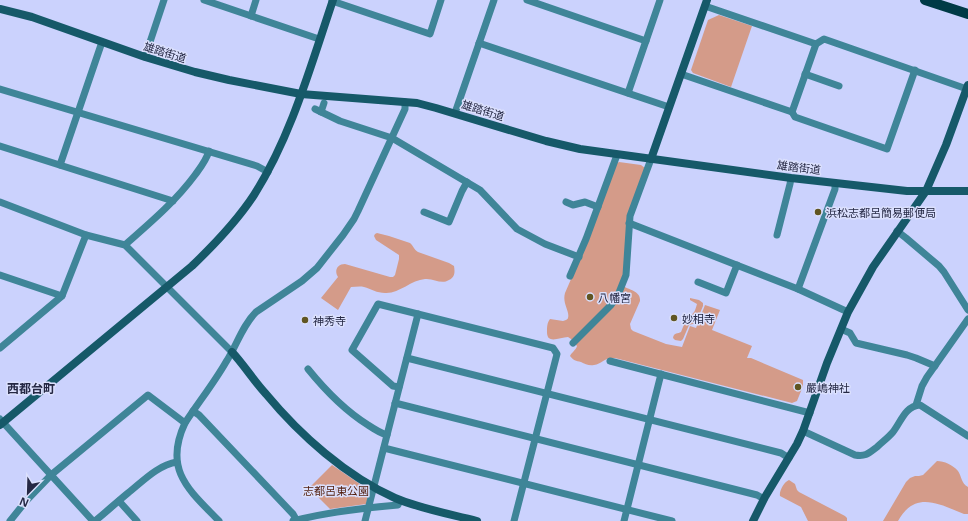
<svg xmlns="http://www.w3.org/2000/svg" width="968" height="521" font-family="'Noto Sans','Noto Sans JP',sans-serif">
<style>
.green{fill:#d49b89}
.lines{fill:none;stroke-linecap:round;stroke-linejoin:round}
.street{stroke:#3f8598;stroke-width:7}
.secondary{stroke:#165969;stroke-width:8}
.primary{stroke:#003a46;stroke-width:10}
.poi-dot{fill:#605522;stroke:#dbe0fd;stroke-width:1.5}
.labels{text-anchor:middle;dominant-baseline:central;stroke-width:3;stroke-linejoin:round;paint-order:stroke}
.street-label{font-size:11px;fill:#252844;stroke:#dbe0fd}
.poi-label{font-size:11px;fill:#252844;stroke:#dbe0fd;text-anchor:start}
.park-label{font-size:11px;fill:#511d0c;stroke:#dbe0fd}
.neighbourhood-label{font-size:12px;font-weight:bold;fill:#252844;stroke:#dbe0fd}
</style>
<rect width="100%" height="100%" fill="#cbd2fd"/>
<!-- green -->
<g class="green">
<path d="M719,15L752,26L731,87L693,73L691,70L708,20Z"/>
<path d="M619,162L641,165L645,168L630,209L623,286C629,290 641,291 640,301L630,324L631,329L633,331L666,344L682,347L690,326L696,328L705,305L720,310L712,330L752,346L747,358H751L803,380V386L797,401L792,403L615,358C604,357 602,364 594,365C589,366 585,364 581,362C576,361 573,360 570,356C572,352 576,350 577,346L571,339L568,337C560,337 547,345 547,332C547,327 547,323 550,319L563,321L566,320C567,319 568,319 568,318C570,311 562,304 565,293L588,240L616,164Z"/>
<path d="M377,233L389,236L410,243C413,245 414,250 418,252L449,263L454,266C455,272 455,277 449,280C441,285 434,278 425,279C411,280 399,294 385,293C377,293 371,289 364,287C360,286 355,287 351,287L338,310L321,298L338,277C334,271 337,264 345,264L390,277H393L395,275L399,259V255L376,240L374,236L375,234Z"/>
<path d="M690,298L699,300L703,303V306L696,323L689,325L683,339L681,341L675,340L673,338C674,332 678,334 681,332L687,317C688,316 690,315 691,315C695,313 696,307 697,304L690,300Z"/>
<path d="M937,461C944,461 953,465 958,471C962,477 961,483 968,487V514H964C939,504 915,490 898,521H883L906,482L910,478L915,476H919L923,475Z"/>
<path d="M332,465L370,491L366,504L330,509L309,488Z"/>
<path d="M789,480L795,484L797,490L799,492L845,516L847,518V521H808L801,507L780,496C779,491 784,482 789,480Z"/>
</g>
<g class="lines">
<!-- street -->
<g class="street">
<path d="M204,0L319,39"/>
<path d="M527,0L646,41"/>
<path d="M332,1L430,34L441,0"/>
<path d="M705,6L816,44"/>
<path d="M251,16L256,0"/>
<path d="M479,43L669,107"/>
<path d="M145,57L164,0"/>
<path d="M681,74L792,112L816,44L824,39L967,89"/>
<path d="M805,74L839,86"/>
<path d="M0,89L257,166L268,172"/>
<path d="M628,93L660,0"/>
<path d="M315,109L340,121L392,138L480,190L517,229L545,244L579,257"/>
<path d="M321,112L324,103"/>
<path d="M792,112L795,117L887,149L915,70"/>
<path d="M455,113L494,0"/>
<path d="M0,146L173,201"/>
<path d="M60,165L102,42"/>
<path d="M0,202L86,235L125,245L232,352"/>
<path d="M566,202L573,205L585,202L598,207"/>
<path d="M424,212L449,222L462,191L467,182"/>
<path d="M629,223L798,289L848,312"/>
<path d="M897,231L906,238L939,266L944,272L968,310"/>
<path d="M777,235L790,184L791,178"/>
<path d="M125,245C150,223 175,202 195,175C200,168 206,161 209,151"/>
<path d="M0,275L62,296"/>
<path d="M570,276L586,239L617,155"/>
<path d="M698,282L726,293L737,265"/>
<path d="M798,289L835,189V183"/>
<path d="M841,329L850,333L856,343L907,355L916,358L935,366"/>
<path d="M573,343L611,305L618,295L626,275L630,216L651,159"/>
<path d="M0,348L62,296L86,235"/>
<path d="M407,358L781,453L789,458"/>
<path d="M610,361L810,413"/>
<path d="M308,369C325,390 344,410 368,425C374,429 380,433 387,435"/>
<path d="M399,387L393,386L352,350L378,304L553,348L557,354L514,521"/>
<path d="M395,403L757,495L764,499"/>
<path d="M916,405L922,386L927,377L968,319"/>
<path d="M193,411L199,415L293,514L297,521"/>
<path d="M0,419L93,521"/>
<path d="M803,431L855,455C866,457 869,453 877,447C882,442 888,438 893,432C901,422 905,406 920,405L968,436"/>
<path d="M384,448L672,521"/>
<path d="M119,501L137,521"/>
<path d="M10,521L26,501L51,475L148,395L185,423"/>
<path d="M95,521C106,512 117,502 128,493C143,481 158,465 177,462"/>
<path d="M219,521C189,490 163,470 185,423C198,403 214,383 226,362C237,345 242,326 256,312L302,281L317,268L343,235L354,219L358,211L405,109V102"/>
<path d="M293,521C327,512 363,508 398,505L400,500"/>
<path d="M365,521L418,314"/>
<path d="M624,521L661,374"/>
</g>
<!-- secondary -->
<g class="secondary">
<path d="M0,9L32,17L145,57L195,72L229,80L301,94L417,103L436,108L546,141L580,149L791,178L907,191H968"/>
<path d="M651,159L707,0"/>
<path d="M232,352C244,365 254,381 266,394C300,435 346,476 395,498C421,509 450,514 477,521"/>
<path d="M0,425L192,266C215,244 237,221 254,195C291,137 311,65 333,0"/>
<path d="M753,521L765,497L797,444L803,431L827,363L848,312L873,267L926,191L946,145L968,85"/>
</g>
<!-- primary -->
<path class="primary" d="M925,0L968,14"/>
</g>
<!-- markers -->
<g class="poi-dot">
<circle cx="818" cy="212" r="4"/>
<circle cx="590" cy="297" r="4"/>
<circle cx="674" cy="318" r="4"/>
<circle cx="305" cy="320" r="4"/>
<circle cx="798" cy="387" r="4"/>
</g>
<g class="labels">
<!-- street labels -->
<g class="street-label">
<text transform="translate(165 52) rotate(17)">雄踏街道</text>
<text transform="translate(483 110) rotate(17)">雄踏街道</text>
<text transform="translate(799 167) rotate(7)">雄踏街道</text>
</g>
<!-- poi labels -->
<g class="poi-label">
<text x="826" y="212">浜松志都呂簡易郵便局</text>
<text x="598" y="297">八幡宮</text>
<text x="682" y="318">妙相寺</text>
<text x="313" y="320">神秀寺</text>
<text x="806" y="387">嚴嶋神社</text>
</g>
<!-- park labels -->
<g class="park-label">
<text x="336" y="490">志都呂東公園</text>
</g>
<!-- neighbourhood labels -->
<g class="neighbourhood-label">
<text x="31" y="388">西都台町</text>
</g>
</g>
<!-- north arrow -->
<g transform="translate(28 493) rotate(203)" stroke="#dbe0fd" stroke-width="3" paint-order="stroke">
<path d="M0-3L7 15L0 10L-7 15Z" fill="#252844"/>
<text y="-6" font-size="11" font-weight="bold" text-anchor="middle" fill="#252844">N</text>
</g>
</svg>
